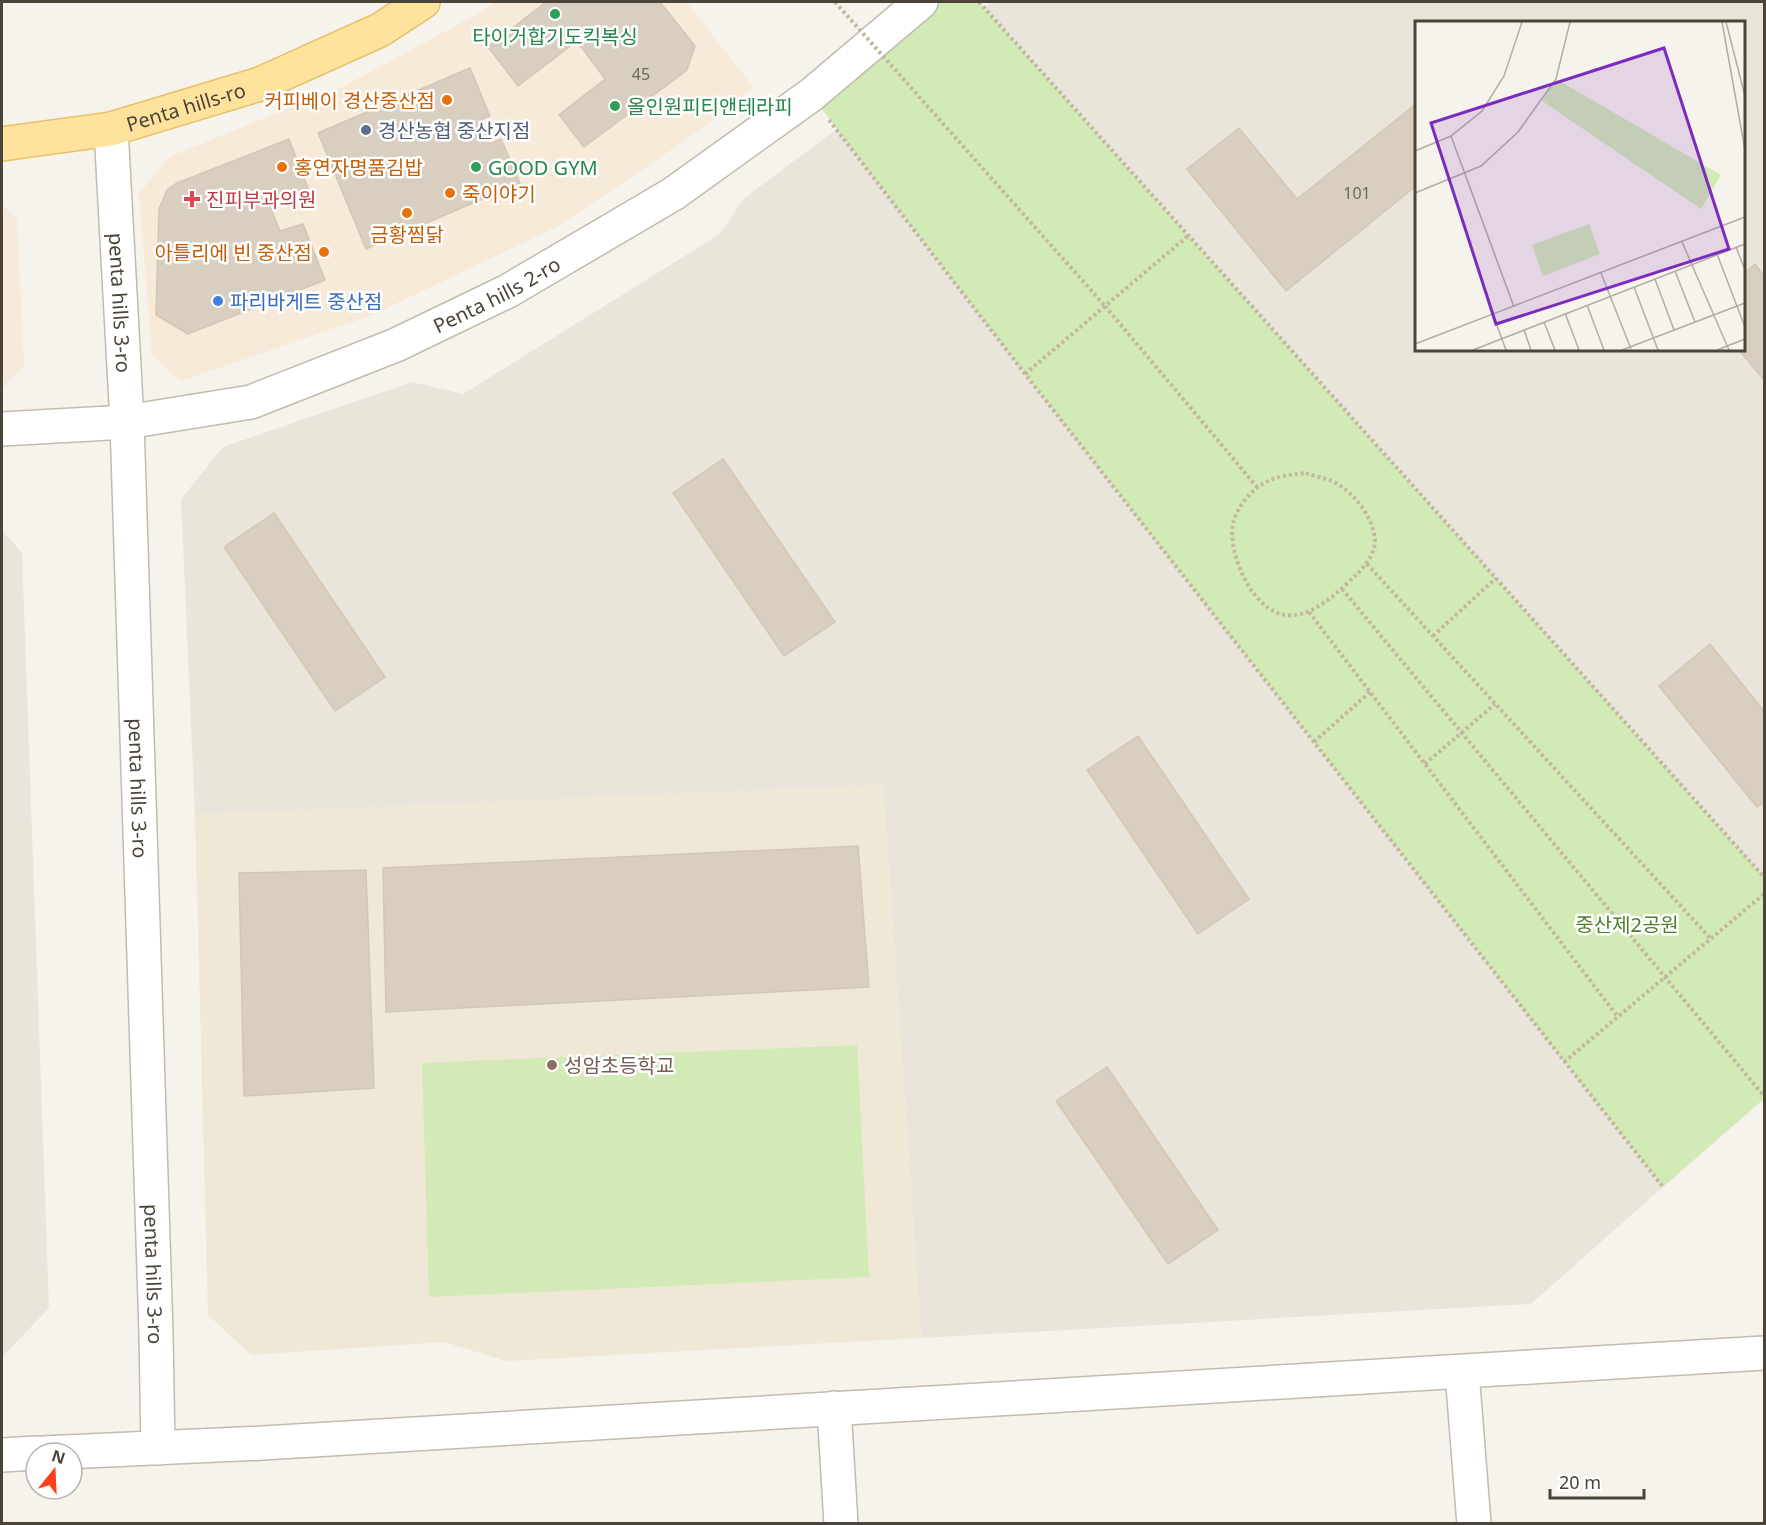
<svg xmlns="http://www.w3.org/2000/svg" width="1766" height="1525" font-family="'Noto Sans','Noto Sans KR',sans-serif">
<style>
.residential{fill:#eae5da;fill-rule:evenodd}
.commercial{fill:#f7ead8}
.education{fill:#efe8d6}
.green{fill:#d2eab5}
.building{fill:#d8cfc1;stroke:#d3c7b4;stroke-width:1.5}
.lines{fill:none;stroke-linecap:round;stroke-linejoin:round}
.minor-casing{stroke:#c2bbae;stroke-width:36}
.major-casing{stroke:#e6c16a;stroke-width:36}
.path{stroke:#c4b79f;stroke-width:4;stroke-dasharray:3 3;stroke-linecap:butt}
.minor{stroke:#fff;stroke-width:33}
.major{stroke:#ffe39c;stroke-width:33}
.path-bridge{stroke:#c4b79f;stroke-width:4;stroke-dasharray:3 3;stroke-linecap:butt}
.leisure-dot{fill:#2e9e5b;stroke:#fff;stroke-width:2}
.food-dot{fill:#e8710a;stroke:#fff;stroke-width:2}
.service-dot{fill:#5c6f8a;stroke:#fff;stroke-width:2}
.health-dot{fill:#e0444e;stroke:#fff;stroke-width:2}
.shop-dot{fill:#3f7fe0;stroke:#fff;stroke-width:2}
.education-dot{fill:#8d6e63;stroke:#fff;stroke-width:2}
.labels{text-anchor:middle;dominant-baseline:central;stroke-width:5;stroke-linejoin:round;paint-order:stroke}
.number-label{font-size:16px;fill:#6e675b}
.leisure-label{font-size:20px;fill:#27864d;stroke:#fff;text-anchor:start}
.food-label{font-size:20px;fill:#c56008;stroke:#fff;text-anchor:end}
.street-label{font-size:20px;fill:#4b4439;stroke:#fff}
.service-label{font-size:20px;fill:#4e5e75;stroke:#fff;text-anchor:start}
.health-label{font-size:20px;fill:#be3a42;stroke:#fff;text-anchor:start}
.shop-label{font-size:20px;fill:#366cbe;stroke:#fff;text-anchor:start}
.park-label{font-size:20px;fill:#4a7f2a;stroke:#fff}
.education-label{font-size:20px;fill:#785e54;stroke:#fff;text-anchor:start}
.inset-road{fill:none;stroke:#b2ada4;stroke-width:1.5}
.view{fill:#7b2cbf;fill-opacity:0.15;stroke:#7b2cbf;stroke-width:3}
.inset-edge{fill:none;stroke:#4b4439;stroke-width:3}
</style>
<rect width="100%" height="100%" fill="#f6f3ec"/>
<!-- residential -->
<g class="residential">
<path d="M990,2H1764V877L985,8ZM1416,22H1744V350H1416Z"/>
<path d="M837,129L1663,1187L1531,1304L921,1338L883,785L195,815L181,499L223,447L412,382L463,394L720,234L743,199Z"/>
<path d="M2,530L22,553L49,1308L2,1357Z"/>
</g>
<!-- commercial -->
<g class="commercial">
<path d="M496,2H687L753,87L703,128L561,225L370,316L181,381L152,356L139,194L169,157L344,86L483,11Z"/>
<path d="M2,205L17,219L24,366L2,389Z"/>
</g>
<!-- education -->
<path class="education" d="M883,785L921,1338L506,1361L444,1342L251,1355L208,1315L195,815Z"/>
<!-- green -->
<g class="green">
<path d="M921,2H979L1764,877V1099L1663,1187L1025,374L811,95Z"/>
<path d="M857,1045L869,1277L429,1297L422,1063Z"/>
</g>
<!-- building -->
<g class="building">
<path d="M546,2H660L695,46L687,70L584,147L559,115L605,79L577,41L518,86L488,47Z"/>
<path d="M470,68L490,116L480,120L489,144L501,139L520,183L366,249L318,133Z"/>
<path d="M1416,104V186L1286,291L1187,169L1239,128L1297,199Z"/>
<path d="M289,139L308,188L269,204L280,231L303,224L325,280L188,334L156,315L159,209L167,190L177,183Z"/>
<path d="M1755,264L1764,276V380L1739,350H1744V273Z"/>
<path d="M723,459L835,622L784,656L673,493Z"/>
<path d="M274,513L385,677L335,711L224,547Z"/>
<path d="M1710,644L1764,711V802L1757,807L1659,686Z"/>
<path d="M1138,736L1249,899L1198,934L1087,770Z"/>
<path d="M858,846L869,987L386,1012L383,868Z"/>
<path d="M366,870L374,1088L244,1096L239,873Z"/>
<path d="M1107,1067L1218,1230L1168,1264L1056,1101Z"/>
</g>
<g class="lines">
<defs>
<g id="minor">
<path id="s1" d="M111,129L127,422L156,1334L158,1448"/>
<path id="s2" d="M2,429L127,422L251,402L396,345L508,291L673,194L811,95L921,2"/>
<path d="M1462,1372L1474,1524"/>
<path d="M834,1408L841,1524"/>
<path d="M43,1453L263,1443L1764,1353"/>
<path d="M2,1455L36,1453"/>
</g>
<g id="major">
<path id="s3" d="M2,144L111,129L260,84L380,30L423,2"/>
</g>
</defs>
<!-- minor casing -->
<use href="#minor" class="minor-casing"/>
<!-- major casing -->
<use href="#major" class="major-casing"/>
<!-- path -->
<g class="path">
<path d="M979,2L1764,877"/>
<path d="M829,120L1025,374L1663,1187"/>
<path d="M1105,306L1257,487"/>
<path d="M1025,374L1189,235"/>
<path d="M1306,473C1314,476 1323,478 1332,481C1353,491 1374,517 1375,541C1375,553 1366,565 1358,573C1340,590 1314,618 1286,615C1253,612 1227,553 1233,524C1236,510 1247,495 1258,487C1273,476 1288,475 1306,473Z"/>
<path d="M1367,564L1711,939"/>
<path d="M1342,589L1764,1096"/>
<path d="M1309,612L1618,1017"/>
<path d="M1433,636L1496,578"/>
<path d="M1314,742L1370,692"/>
<path d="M1425,764L1495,704"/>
<path d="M1564,1062L1764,894"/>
</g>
<!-- minor -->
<use href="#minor" class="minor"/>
<!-- major -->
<use href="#major" class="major"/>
<!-- path-bridge -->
<path class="path-bridge" d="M835,2L1105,306"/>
</g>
<!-- markers -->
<g class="leisure-dot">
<circle cx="555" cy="14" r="6"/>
<circle cx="615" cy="106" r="6"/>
<circle cx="476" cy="167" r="6"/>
</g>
<g class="food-dot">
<circle cx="447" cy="100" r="6"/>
<circle cx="282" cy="167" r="6"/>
<circle cx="450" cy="193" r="6"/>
<circle cx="407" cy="213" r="6"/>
<circle cx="324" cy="252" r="6"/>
</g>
<circle class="service-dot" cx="366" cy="130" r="6"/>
<path class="health-dot" d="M189 190h6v6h6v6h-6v6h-6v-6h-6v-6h6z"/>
<circle class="shop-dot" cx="218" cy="301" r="6"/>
<circle class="education-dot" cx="552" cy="1065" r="6"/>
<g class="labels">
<!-- number labels -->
<g class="number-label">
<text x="641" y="74">45</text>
<text x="1357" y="193">101</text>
</g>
<!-- leisure labels -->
<g class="leisure-label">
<text x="555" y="36" text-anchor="middle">타이거합기도킥복싱</text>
<text x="627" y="106">올인원피티앤테라피</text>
<text x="488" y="167">GOOD GYM</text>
</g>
<!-- food labels -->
<g class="food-label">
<text x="435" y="100">커피베이 경산중산점</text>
<text x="294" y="167" text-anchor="start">홍연자명품김밥</text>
<text x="462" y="193" text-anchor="start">죽이야기</text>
<text x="407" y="234" text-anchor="middle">금황찜닭</text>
<text x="312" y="252">아틀리에 빈 중산점</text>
</g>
<!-- street labels -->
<g class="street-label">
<text stroke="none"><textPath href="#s3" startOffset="188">Penta hills-ro</textPath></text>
<text stroke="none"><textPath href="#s2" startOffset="519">Penta hills 2-ro</textPath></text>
<text stroke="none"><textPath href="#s1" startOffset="174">penta hills 3-ro</textPath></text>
<text stroke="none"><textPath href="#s1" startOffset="660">penta hills 3-ro</textPath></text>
<text stroke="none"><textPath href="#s1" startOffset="1146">penta hills 3-ro</textPath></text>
</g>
<!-- service labels -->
<g class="service-label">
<text x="378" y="130">경산농협 중산지점</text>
</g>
<!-- health labels -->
<g class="health-label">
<text x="206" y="199">진피부과의원</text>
</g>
<!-- shop labels -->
<g class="shop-label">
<text x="230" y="301">파리바게트 중산점</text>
</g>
<!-- park labels -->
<g class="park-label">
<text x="1627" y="924">중산제2공원</text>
</g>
<!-- education labels -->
<g class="education-label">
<text x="564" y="1065">성암초등학교</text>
</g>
</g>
<!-- overview -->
<g transform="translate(1415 21)">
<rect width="330" height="330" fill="#f6f3ec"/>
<path d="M141,58L306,154L286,188L127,80ZM174,203L185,233L128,255L117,224Z" fill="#d2eab5"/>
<path class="inset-road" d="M307,1L330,129M311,1L330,75M36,115L99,286M0,130L36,115L67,90L89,55L107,1M0,172L66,145L103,111L141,58L155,1M267,221L314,329M321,226L330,249M302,233L330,306M260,250L280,301M186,252L216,328M240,258L259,309M219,266L243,329M172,284L189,329M150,292L164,329M78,294L91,329M129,301L140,329M109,309L116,329M0,323L330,196M58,329L330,223M207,329L330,282M302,329L330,318"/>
<path class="view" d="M249,27L314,228L81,303L16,102Z"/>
<rect width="330" height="330" class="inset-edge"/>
</g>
<!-- border -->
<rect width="1766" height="1525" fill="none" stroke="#4b4439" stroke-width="6"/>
<!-- north arrow -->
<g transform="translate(54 1471) rotate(18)"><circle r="28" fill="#ffffff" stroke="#b7b4b0" stroke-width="1.5"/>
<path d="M0-4.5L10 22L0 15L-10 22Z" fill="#fc3f1d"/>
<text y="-9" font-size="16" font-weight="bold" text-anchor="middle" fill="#4b4439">N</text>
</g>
<!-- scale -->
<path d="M1550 1489v9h94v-9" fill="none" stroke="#4b4439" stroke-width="3"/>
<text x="1559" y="1489" font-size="18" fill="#4b4439" stroke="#ffffff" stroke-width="4.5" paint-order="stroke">20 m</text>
</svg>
